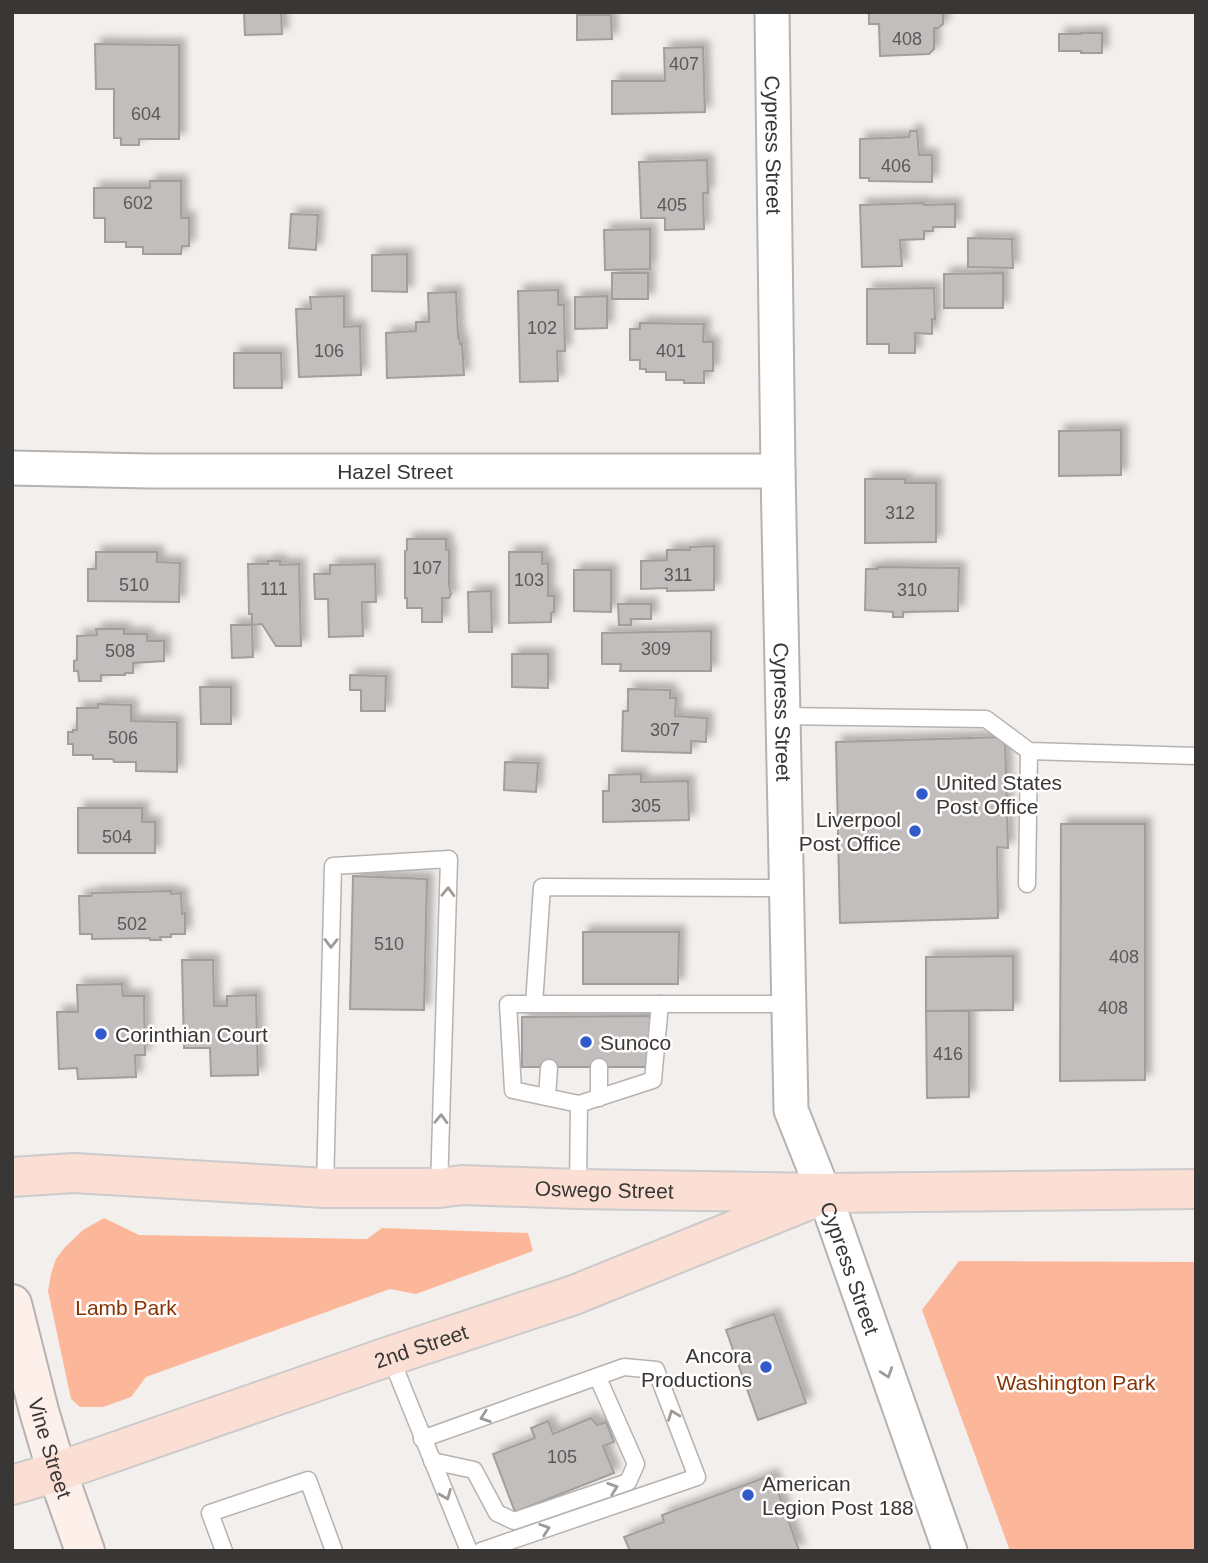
<svg xmlns="http://www.w3.org/2000/svg" width="1208" height="1563" font-family="Arial,sans-serif">
<style>
.green{fill:#fcb79b}
.building{fill:#c2bebd;stroke:#a29e9c;stroke-width:2;filter:url(#shadow)}
.lines{fill:none;stroke-linecap:round;stroke-linejoin:round}
.lane-casing{stroke:#b6b2b0;stroke-width:19}
.street-casing{stroke:#b6b2b0;stroke-width:37}
.secondary-casing{stroke:#b6b2b0;stroke-width:42}
.primary-casing{stroke:#cbcbcb;stroke-width:42}
.lane{stroke:#fff;stroke-width:16}
.street{stroke:#fff;stroke-width:33}
.secondary{stroke:#fdefe9;stroke-width:38}
.primary{stroke:#fbdfd4;stroke-width:38}
.oneway{stroke:#9c9b9a}
.poi-dot{fill:#325aca;stroke:#fffdfc;stroke-width:2.5}
.labels{text-anchor:middle;dominant-baseline:central;stroke-width:5;stroke-linejoin:round;paint-order:stroke}
.number-label{font-size:18px;fill:#5a5958}
.street-label{font-size:21px;fill:#383736;stroke:#fffdfc}
.poi-label{font-size:21px;fill:#383736;stroke:#fffdfc;text-anchor:start}
.park-label{font-size:21px;fill:#873202;stroke:#fffdfc}
</style>
<defs>
<filter id="shadow"><feDropShadow dx="6" dy="-6" stdDeviation="3.5" flood-color="#0004"/></filter>
</defs>
<rect width="100%" height="100%" fill="#f3efed"/>
<!-- green -->
<g class="green">
<path d="M104,1218L139,1235L367,1239L382,1228L528,1233L533,1251L416,1294L390,1289L146,1377L131,1397L103,1407H80L71,1399L48,1291L51,1274L56,1259L65,1247L83,1230Z"/>
<path d="M959,1261L1196,1262V1551H1010L922,1310Z"/>
</g>
<!-- building -->
<g class="building">
<path d="M244,12H281L282,34L245,35Z"/>
<path d="M869,12H943V24L938,28H934V49L929,54L880,56L879,24H869Z"/>
<path d="M577,15H611L612,39L577,40Z"/>
<path d="M1081,33H1102V53H1081V51H1059V34H1081Z"/>
<path d="M95,44L179,45V139H139V145H121V138H114V89H96Z"/>
<path d="M703,47L705,112L612,114V81H665L664,48Z"/>
<path d="M910,131H917L919,155H932V182L869,181V178H860V139L909,137Z"/>
<path d="M707,160L708,193H703L704,229L665,230V218H641L639,162Z"/>
<path d="M150,181H181V218H189V246H182L181,254H143V247H126V242H105V218H94V188H150Z"/>
<path d="M923,203L924,205L955,204V227H933V231H924V239L900,240L902,266L862,267L860,205Z"/>
<path d="M291,214L318,215L316,250L289,248Z"/>
<path d="M650,229V269L605,270L604,230Z"/>
<path d="M968,238L1012,239L1013,268L968,267Z"/>
<path d="M407,254V292L372,291V255Z"/>
<rect x="612" y="273" width="36" height="26"/>
<path d="M1003,273V308H944V274Z"/>
<path d="M934,288L935,319H932V334L915,333V353H889V344H867V289Z"/>
<path d="M558,290V305H564L565,351H557L558,381L520,382L518,291Z"/>
<path d="M456,292L458,337L459,336L460,344L462,343L464,375L387,378L386,333L416,331V322H429L428,293Z"/>
<path d="M344,296V327L360,326L361,375L299,377L296,309H311L310,297Z"/>
<path d="M607,296V328L575,329V297Z"/>
<path d="M640,323L704,324L703,342H713V371H704V383H684V380H666V372H646V369H640V360H630V329H640Z"/>
<path d="M234,353H281L282,388H234Z"/>
<path d="M1121,430V475L1059,476V431Z"/>
<path d="M865,479H905V483H936V542L865,543Z"/>
<path d="M407,539H446V550H449V585L451,594L449,598H442V622H422V608H407V598H405V551L407,550Z"/>
<path d="M714,546V590L667,591V588L641,589V561L667,560V550H690V547Z"/>
<path d="M96,552H157V562L180,563L179,602L88,601V569H96Z"/>
<path d="M509,552H542V564L548,563V596H554V612L551,613V622L509,623Z"/>
<path d="M268,561H280V565L299,564L301,646H276L262,624L252,625V614H249L248,564H268Z"/>
<path d="M375,564L376,602H362L363,636L329,637L328,599H315L314,574H330V565Z"/>
<path d="M878,567L959,568L958,611L903,612V617H893V612L865,610L866,569H878Z"/>
<path d="M574,570H611V612L574,611Z"/>
<path d="M491,591L492,632H469L468,592Z"/>
<path d="M618,604H651V619H631V625H619Z"/>
<path d="M231,625H252L253,657L232,658Z"/>
<path d="M96,629H124V634H147V641H164V661L133,663V673H125V675H101V681H79L78,671H74V661L77,660V636L97,635Z"/>
<path d="M711,631V671H620L621,664H602V633Z"/>
<path d="M512,654H548V688L512,687Z"/>
<path d="M350,675L386,676L385,711H361V690H350Z"/>
<path d="M200,687H231V724H201Z"/>
<path d="M628,689L670,690V698H676L675,716L707,718L706,742L691,741V753L622,751L623,711H628Z"/>
<path d="M98,704L131,705V721L177,722V772L136,771V762H114L113,759H93V755H73V744H68V732H73V730H77V708H98Z"/>
<path d="M1005,737L1008,848L997,847L998,918L840,923L836,742Z"/>
<path d="M505,762L538,763L536,792L504,790Z"/>
<path d="M641,774V782L688,781L689,820L603,822V791H609V775Z"/>
<path d="M78,808H142V822H155V853H78Z"/>
<path d="M1061,824H1145V1080L1060,1081Z"/>
<path d="M353,876L427,879L424,1010L350,1009Z"/>
<path d="M171,891V894L181,893L182,914L185,913V934H171V937H160L161,940H150V938L92,939V934H80L79,896H91L92,893Z"/>
<path d="M583,932H679L678,984H583Z"/>
<path d="M1013,956V1010L926,1011V957Z"/>
<path d="M182,960H213L214,1006H227V996L256,995L258,1075L211,1076L210,1048H184Z"/>
<path d="M122,984L123,996H144L145,1055H135L136,1077L78,1079L77,1068L59,1069L57,1012H78L77,985Z"/>
<path d="M926,1011H969V1097L927,1098Z"/>
<path d="M650,1016V1067H522V1017Z"/>
<path d="M774,1314L806,1403L758,1420L726,1330Z"/>
<path d="M591,1418L597,1425L606,1422L614,1442L603,1446L614,1473L515,1512L493,1454L535,1438L531,1428L548,1421L553,1434Z"/>
<path d="M772,1475L799,1550L630,1551L624,1537L664,1522L662,1515Z"/>
</g>
<g class="lines">
<defs>
<g id="lane">
<path d="M783,716L986,719L1029,751L1196,756"/>
<path d="M1027,884L1029,751"/>
<path d="M534,1004L542,887L786,888"/>
<path d="M599,1067V1098"/>
<path d="M547,1097L549,1068"/>
<path d="M579,1104L653,1080L660,1004"/>
<path d="M325,1188L333,866L449,859L439,1188"/>
<path d="M578,1188L579,1104L513,1090L508,1004H789"/>
<path d="M390,1356L469,1551"/>
<path d="M422,1439L624,1367L656,1370L697,1477L481,1551"/>
<path d="M432,1461L474,1470L497,1513L514,1521L628,1482L636,1464L598,1378"/>
<path d="M224,1551L210,1513L308,1480L334,1551"/>
</g>
<g id="street">
<path id="s1" d="M772,12L778,471L791,1110L824,1193L950,1551"/>
<path id="s2" d="M12,468L149,471H778"/>
</g>
<g id="secondary">
<path id="s3" d="M12,1304L39,1411L57,1472L85,1551"/>
</g>
<g id="primary">
<path id="s4" d="M12,1177L74,1173L325,1188H439L462,1185L578,1189L824,1193L1196,1189"/>
<path id="s5" d="M12,1485L57,1472L390,1356L574,1295L809,1200"/>
</g>
</defs>
<!-- lane casing -->
<use href="#lane" class="lane-casing"/>
<!-- street casing -->
<use href="#street" class="street-casing"/>
<!-- secondary casing -->
<use href="#secondary" class="secondary-casing"/>
<!-- primary casing -->
<use href="#primary" class="primary-casing"/>
<!-- lane -->
<use href="#lane" class="lane"/>
<!-- street -->
<use href="#street" class="street"/>
<!-- secondary -->
<use href="#secondary" class="secondary"/>
<!-- primary -->
<use href="#primary" class="primary"/>
</g>
<!-- one-way arrows -->
<defs><path id="oneway-chevron" d="M-2-3.5L2.5 0L-2 3.5" fill="none" stroke-width="1.6" stroke-linecap="round" stroke-linejoin="round" transform="scale(1.75)"/></defs>
<g class="oneway">
<use href="#oneway-chevron" transform="translate(448 892) rotate(-88)"/>
<use href="#oneway-chevron" transform="translate(331 943) rotate(91)"/>
<use href="#oneway-chevron" transform="translate(441 1119) rotate(-88)"/>
<use href="#oneway-chevron" transform="translate(887 1373) rotate(71)"/>
<use href="#oneway-chevron" transform="translate(673 1415) rotate(-111)"/>
<use href="#oneway-chevron" transform="translate(485 1417) rotate(161)"/>
<use href="#oneway-chevron" transform="translate(613 1488) rotate(-19)"/>
<use href="#oneway-chevron" transform="translate(446 1495) rotate(68)"/>
<use href="#oneway-chevron" transform="translate(545 1529) rotate(-19)"/>
</g>
<!-- markers -->
<g class="poi-dot">
<circle cx="922" cy="794" r="7"/>
<circle cx="915" cy="831" r="7"/>
<circle cx="101" cy="1034" r="7"/>
<circle cx="586" cy="1042" r="7"/>
<circle cx="766" cy="1367" r="7"/>
<circle cx="748" cy="1495" r="7"/>
</g>
<g class="labels">
<!-- number labels -->
<g class="number-label">
<text x="907" y="39">408</text>
<text x="684" y="64">407</text>
<text x="146" y="114">604</text>
<text x="896" y="166">406</text>
<text x="138" y="203">602</text>
<text x="672" y="205">405</text>
<text x="542" y="328">102</text>
<text x="329" y="351">106</text>
<text x="671" y="351">401</text>
<text x="900" y="513">312</text>
<text x="427" y="568">107</text>
<text x="678" y="575">311</text>
<text x="529" y="580">103</text>
<text x="134" y="585">510</text>
<text x="274" y="589">111</text>
<text x="912" y="590">310</text>
<text x="656" y="649">309</text>
<text x="120" y="651">508</text>
<text x="665" y="730">307</text>
<text x="123" y="738">506</text>
<text x="646" y="806">305</text>
<text x="117" y="837">504</text>
<text x="132" y="924">502</text>
<text x="389" y="944">510</text>
<text x="1124" y="957">408</text>
<text x="1113" y="1008">408</text>
<text x="948" y="1054">416</text>
<text x="562" y="1457">105</text>
</g>
<!-- street labels -->
<g class="street-label">
<text stroke="none"><textPath href="#s1" startOffset="133">Cypress Street</textPath></text>
<text stroke="none"><textPath href="#s2" startOffset="383">Hazel Street</textPath></text>
<text stroke="none"><textPath href="#s1" startOffset="700">Cypress Street</textPath></text>
<text stroke="none"><textPath href="#s4" startOffset="593">Oswego Street</textPath></text>
<text stroke="none"><textPath href="#s1" startOffset="1267">Cypress Street</textPath></text>
<text stroke="none"><textPath href="#s5" startOffset="432">2nd Street</textPath></text>
<text stroke="none"><textPath href="#s3" startOffset="149">Vine Street</textPath></text>
</g>
<!-- poi labels -->
<g class="poi-label">
<text x="936" y="782">United States<tspan x="936" dy="24">Post Office</tspan></text>
<text x="901" y="819" text-anchor="end">Liverpool<tspan x="901" dy="24">Post Office</tspan></text>
<text x="115" y="1034">Corinthian Court</text>
<text x="600" y="1042">Sunoco</text>
<text x="752" y="1355" text-anchor="end">Ancora<tspan x="752" dy="24">Productions</tspan></text>
<text x="762" y="1483">American<tspan x="762" dy="24">Legion Post 188</tspan></text>
</g>
<!-- park labels -->
<g class="park-label">
<text x="126" y="1307">Lamb Park</text>
<text x="1076" y="1382">Washington Park</text>
</g>
</g>
<!-- border -->
<rect width="1208" height="1563" fill="none" stroke="#383736" stroke-width="28"/>
</svg>
